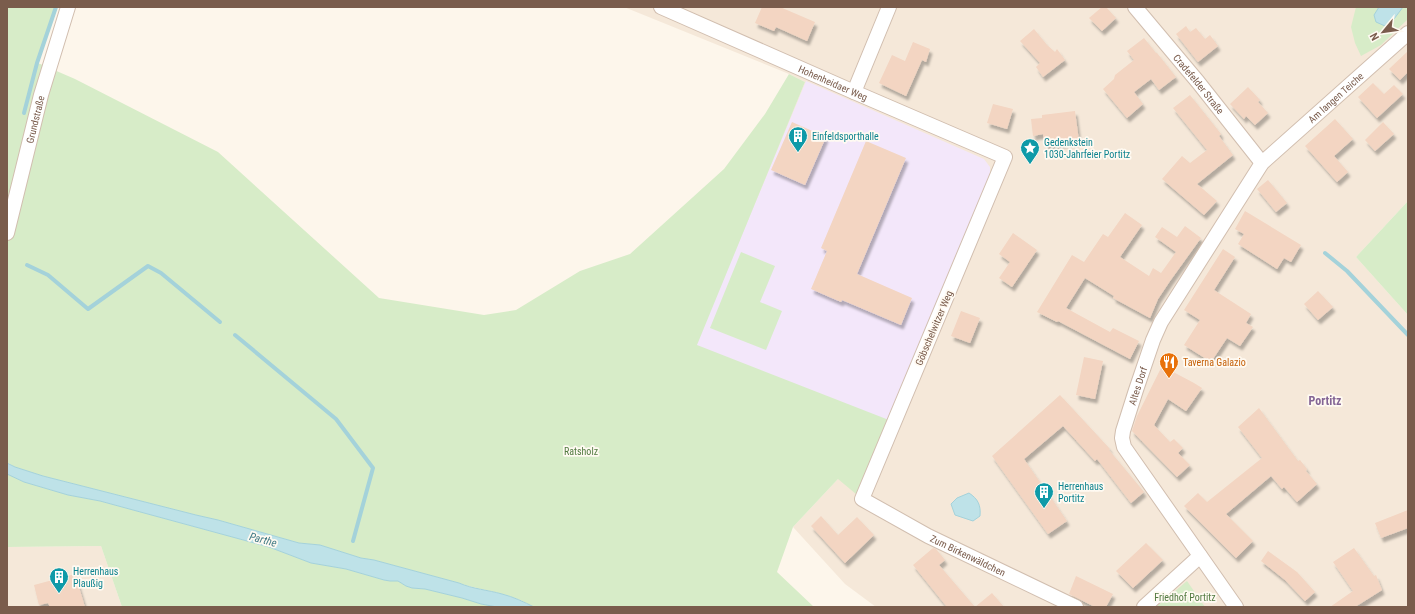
<svg xmlns="http://www.w3.org/2000/svg" width="1415" height="614" font-family="'Roboto Condensed',sans-serif">
<style>
.residential{fill:#f5e8d9}
.education{fill:#f3e7fa}
.green{fill:#d7ecc8}
.water{fill:#bee2e8;stroke:#a4d2da}
.lines{fill:none;stroke-linecap:round;stroke-linejoin:round}
.stream{stroke:#a4d2da;stroke-width:4}
.building{fill:#f3d5c2;filter:url(#shadow)}
.street-casing{stroke:#d1beaf;stroke-width:16}
.street{stroke:#fff;stroke-width:14}
.labels{text-anchor:middle;dominant-baseline:central;stroke-width:3.5;stroke-linejoin:round;paint-order:stroke}
.street-label{font-size:10px;fill:#7a5c4c;stroke:#fffaf2}
.culture-label{font-size:10px;fill:#0d838f;stroke:#fffaf2;text-anchor:start}
.food-label{font-size:10px;fill:#c56008;stroke:#fffaf2;text-anchor:start}
.park-label{font-size:10px;fill:#527a41;stroke:#fffaf2}
.water-label{font-size:11px;font-style:italic;fill:#427b86;stroke:#fffaf2}
.quarter-label{font-size:12px;font-weight:bold;fill:#846595;stroke:#fffaf2}
</style>
<defs>
<filter id="shadow"><feDropShadow dx="2.5" dy="4.5" stdDeviation="1" flood-color="#0004"/></filter>
</defs>
<rect width="100%" height="100%" fill="#fdf6eb"/>
<!-- residential -->
<g class="residential">
<path d="M624,7H1408V201L1356,257L1408,315V607H876L845,584L793,527L838,479L696,345L805,82L789,74Z"/>
<path d="M101,546L122,607H7V547Z"/>
</g>
<!-- education -->
<path class="education" d="M806,81L984,159L990,167V177L860,491L691,357Z"/>
<!-- green -->
<g class="green">
<path d="M7,7H56L38,63L75,79L218,152L379,298L484,315L516,310L580,271L630,254L724,169L765,114L789,74L805,82L697,345L894,422L862,499L838,479L793,527L777,572L814,607H534C524,601 514,597 502,594C488,590 473,588 459,583L374,560L361,558L320,545L299,543L218,520L196,515L43,476L15,467L8,463Z"/>
<path d="M1356,7H1408V19L1381,45L1361,56L1355,43L1351,27Z"/>
<path d="M1408,201V315L1356,257Z"/>
<path d="M741,252L775,266L760,302L782,311L766,350L710,328Z"/>
<path d="M7,474L24,482L68,495L100,501L269,547L311,563L346,569L384,580L398,581L406,586L412,588L425,589L462,598L481,604L497,607H122L101,546L7,547Z"/>
<path d="M1187,581L1205,607H1156Z"/>
</g>
<!-- water -->
<g class="water">
<path d="M1379,7H1403L1394,19L1385,26L1376,22L1374,15Z"/>
<path d="M7,463L15,467L43,476L196,515L218,520L299,543L320,545L361,558L374,560L459,583C473,589 488,590 502,594C514,597 524,602 534,607H497L481,604L462,598L425,589L412,588L406,586L398,581H390L384,580L346,569L311,563L269,547L100,501L68,495L24,482L7,474Z"/>
<path d="M969,493C978,499 981,505 980,516L973,521L955,515L951,504L957,498Z"/>
</g>
<g class="lines">
<!-- stream -->
<g class="stream">
<path d="M24,113L37,63L56,7"/>
<path d="M1325,253L1347,271L1408,335"/>
<path d="M27,265L48,275L88,309L148,266L161,273L220,322"/>
<path d="M235,335L336,419L373,468L353,541"/>
</g>
</g>
<!-- building -->
<g class="building">
<path d="M762,7H780L815,22L807,41L776,27L774,31L755,23Z"/>
<path d="M1102,7H1106L1116,18L1102,31L1089,18Z"/>
<path d="M1186,26L1190,32L1196,28L1205,39L1210,35L1218,46L1198,62L1176,34Z"/>
<path d="M1034,29L1047,45L1055,52L1057,49L1065,60L1043,77L1036,67L1040,63L1020,41Z"/>
<path d="M1144,38L1156,53H1157L1176,77L1159,90L1151,79L1134,92L1143,104L1127,118L1103,89L1114,79L1115,75L1134,60L1127,51Z"/>
<path d="M913,42L930,49L926,62L922,60L906,96L879,83L892,55L905,61Z"/>
<path d="M1408,51V72L1400,80L1389,69Z"/>
<path d="M1373,83L1384,94L1394,85L1403,94L1377,118L1358,97Z"/>
<path d="M1248,87L1260,100L1258,102L1268,113L1255,125L1246,116L1244,119L1230,104Z"/>
<path d="M1190,95L1221,134L1219,136L1233,155L1197,184L1217,201L1204,215L1162,179L1182,156L1190,163L1207,150L1173,108Z"/>
<path d="M993,104L1013,109L1007,129L987,123Z"/>
<path d="M1075,111L1079,141L1045,146L1043,134L1033,136L1031,119L1042,118V115Z"/>
<path d="M1335,119L1353,139L1334,156L1348,172L1337,182L1305,146Z"/>
<path d="M792,122L826,137L805,185L771,170Z"/>
<path d="M1383,122L1394,134L1375,151L1365,140Z"/>
<path d="M866,141L906,158L857,274L912,298L901,325L842,300L841,302L811,289L827,251L821,248Z"/>
<path d="M1268,180L1287,203L1276,212L1257,189Z"/>
<path d="M1245,211L1301,245L1291,262L1284,258L1277,269L1238,244L1244,234L1235,229Z"/>
<path d="M1125,213L1142,225L1120,257L1149,276L1153,268L1161,273L1176,252L1155,237L1162,227L1177,237L1185,226L1201,238L1170,281L1158,299L1150,318L1113,298L1114,296L1085,278L1066,308L1110,332L1113,328L1139,341L1130,359L1058,321L1057,322L1037,312L1072,255L1084,262L1103,234L1108,237Z"/>
<path d="M1013,233L1037,250L1012,287L999,278L1010,262L999,254Z"/>
<path d="M1223,249L1235,257L1214,290L1251,314L1246,323L1253,327L1240,346L1227,338L1211,362L1184,345L1200,320L1184,310Z"/>
<path d="M1318,291L1333,307L1318,320L1304,304Z"/>
<path d="M961,311L980,318L970,343L951,336Z"/>
<path d="M1084,357L1103,361L1095,399L1076,395Z"/>
<path d="M1162,366L1194,383L1202,388L1186,411L1168,399L1154,425L1170,442L1174,439L1183,448L1178,453L1190,465L1177,477L1132,431L1137,416Z"/>
<path d="M1060,395L1110,449L1109,450L1144,492L1131,503L1097,459L1095,461L1063,426L1024,459L1067,521L1048,534L992,456Z"/>
<path d="M1259,408L1298,461L1300,460L1307,469L1306,471L1317,484L1297,502L1284,487L1282,489L1271,476L1226,514L1253,541L1236,558L1184,506L1198,493L1207,502L1262,458L1238,427Z"/>
<path d="M1408,510V528L1381,538L1375,523Z"/>
<path d="M821,516L838,535L857,517L874,535L845,563L811,526Z"/>
<path d="M1146,543L1163,560L1133,588L1116,571Z"/>
<path d="M933,548L936,549L945,560L939,565L975,607H947L913,565Z"/>
<path d="M1354,548L1374,576L1376,575L1382,590L1355,607H1330L1353,591L1333,562Z"/>
<path d="M1268,551L1297,572L1315,592L1305,601L1285,580L1261,561Z"/>
<path d="M75,574L85,607H50L48,603L39,605L34,585Z"/>
<path d="M1076,576L1113,594L1106,607H1095L1069,594Z"/>
<path d="M992,593L1004,607H975Z"/>
</g>
<g class="lines">
<defs>
<g id="street">
<path id="s1" d="M661,7L854,92L1005,157L862,499L928,536L1076,607"/>
<path id="s2" d="M1135,7L1198,82L1262,163"/>
<path d="M854,92L889,7"/>
<path id="s3" d="M7,233L41,95L68,7"/>
<path d="M1144,607L1200,556"/>
<path id="s4" d="M1236,607L1124,447L1122,438L1123,431L1136,390L1153,340L1161,322L1262,163L1408,33"/>
</g>
</defs>
<!-- street casing -->
<use href="#street" class="street-casing"/>
<!-- street -->
<use href="#street" class="street"/>
</g>
<!-- icons -->
<defs>
<symbol id="building-pin" viewBox="-11 -11 22 30"><path d="M0 17L-7.5 6A9.5 9.5 0 1 1 7.5 6Z" fill="#0f9aa8" stroke="#fffaf2"/><path d="M-4-6H4V6H1V3H-1V6H-4ZM-2.5-4.3h1.7v1.8h-1.7ZM.8-4.3h1.7v1.8H.8ZM-2.5-1h1.7V.8h-1.7ZM.8-1h1.7V.8H.8Z" fill="#fff"/></symbol>
<symbol id="sight-pin" viewBox="-11 -11 22 30"><path d="M0 17L-7.5 6A9.5 9.5 0 1 1 7.5 6Z" fill="#0f9aa8" stroke="#fffaf2"/><path d="M0-6L1.8-2.2L6-1.7L2.9 1.2L3.7 5.4L0 3.3L-3.7 5.4L-2.9 1.2L-6-1.7L-1.8-2.2Z" fill="#fff"/></symbol>
<symbol id="restaurant-pin" viewBox="-11 -11 22 30"><path d="M0 17L-7.5 6A9.5 9.5 0 1 1 7.5 6Z" fill="#e8710a" stroke="#fffaf2"/><path d="M-5-6h1v4h1v-4h1v4h1v-4h1v5L-1.5 .5V6h-2V.5L-5-1ZM5-6V6H3V1.5H1.5Q1.5-4 5-6Z" fill="#fff"/></symbol>
</defs>
<g fill-rule="evenodd">
<use href="#building-pin" x="787" y="125" width="22" height="30"/>
<use href="#sight-pin" x="1019" y="137" width="22" height="30"/>
<use href="#restaurant-pin" x="1158" y="351" width="22" height="30"/>
<use href="#building-pin" x="1033" y="481" width="22" height="30"/>
<use href="#building-pin" x="48" y="566" width="22" height="30"/>
</g>
<g class="labels">
<!-- street labels -->
<g class="street-label">
<text stroke="none"><textPath href="#s1" startOffset="188">Hohenheidaer Weg</textPath></text>
<text stroke="none"><textPath href="#s2" startOffset="100">Cradefelder Straße</textPath></text>
<text stroke="none"><textPath href="#s4" startOffset="614">Am langen Teiche</textPath></text>
<text stroke="none"><textPath href="#s3" startOffset="117">Grundstraße</textPath></text>
<text transform="translate(934 328) rotate(-67)">Göbschelwitzer Weg</text>
<text stroke="none"><textPath href="#s4" startOffset="259">Altes Dorf</textPath></text>
<text stroke="none"><textPath href="#s1" startOffset="866">Zum Birkenwäldchen</textPath></text>
</g>
<!-- culture labels -->
<g class="culture-label">
<text x="812" y="136">Einfeldsporthalle</text>
<text x="1044" y="142">Gedenkstein<tspan x="1044" dy="12">1030-Jahrfeier Portitz</tspan></text>
<text x="1058" y="486">Herrenhaus<tspan x="1058" dy="12">Portitz</tspan></text>
<text x="73" y="571">Herrenhaus<tspan x="73" dy="12">Plaußig</tspan></text>
</g>
<!-- food labels -->
<g class="food-label">
<text x="1183" y="362">Taverna Galazio</text>
</g>
<!-- park labels -->
<g class="park-label">
<text x="581" y="451">Ratsholz</text>
<text x="1185" y="597">Friedhof Portitz</text>
</g>
<!-- water labels -->
<g class="water-label">
<text transform="translate(263 540) rotate(15)">Parthe</text>
</g>
<!-- quarter labels -->
<g class="quarter-label">
<text x="1325" y="401">Portitz</text>
</g>
</g>
<!-- border -->
<rect width="1415" height="614" fill="none" stroke="#7a5c4c" stroke-width="16"/>
<!-- north arrow -->
<g transform="translate(1383 32) rotate(241)" stroke="#fffaf2" stroke-width="3" paint-order="stroke">
<path d="M0-3L7 15L0 10L-7 15Z" fill="#7a5c4c"/>
<text y="-6" font-size="11" font-weight="bold" text-anchor="middle" fill="#7a5c4c">N</text>
</g>
</svg>
